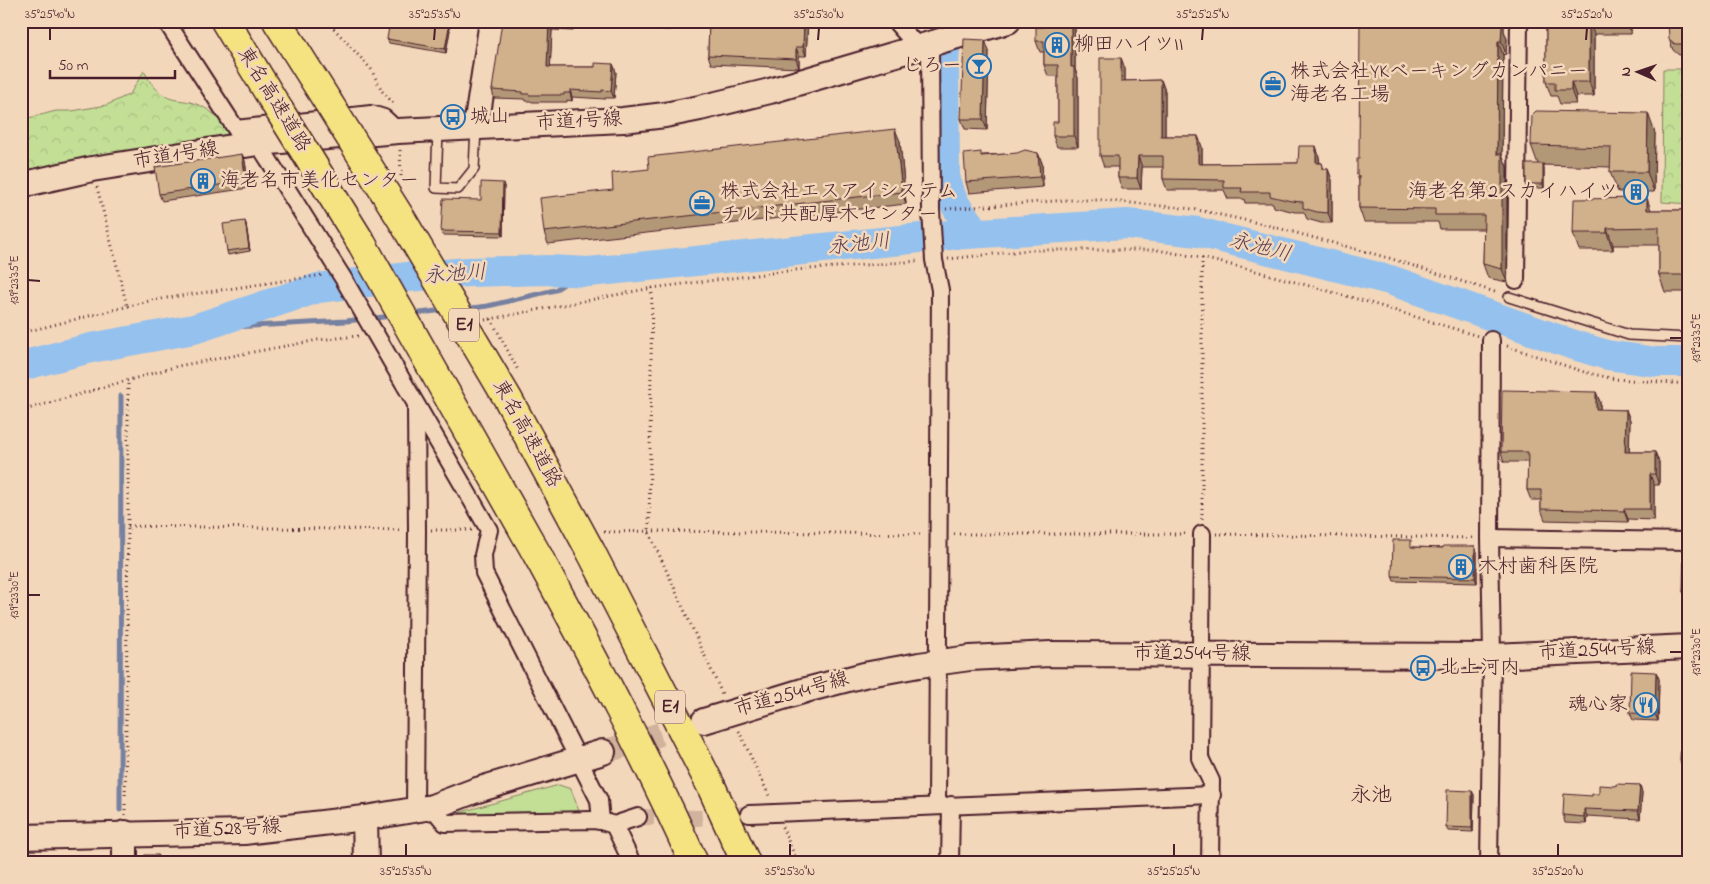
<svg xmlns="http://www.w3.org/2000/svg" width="1710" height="884" font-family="'Indie Flower','Klee One',sans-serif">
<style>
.green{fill:#c3df96;stroke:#867f60}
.forest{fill:url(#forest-crowns);stroke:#867f60}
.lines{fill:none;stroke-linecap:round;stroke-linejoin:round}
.stream{stroke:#7680a0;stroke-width:5}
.river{stroke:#94c1ee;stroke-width:30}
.street-tunnel{stroke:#d1b29d;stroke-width:16;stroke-dasharray:16 8;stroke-linecap:butt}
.secondary-tunnel{stroke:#d1b29d;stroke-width:24;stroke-dasharray:24 12;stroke-linecap:butt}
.lane-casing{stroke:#4a1f2b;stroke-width:12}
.street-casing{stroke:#4a1f2b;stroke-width:20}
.secondary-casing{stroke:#4a1f2b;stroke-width:28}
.highway-casing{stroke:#4a1f2b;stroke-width:31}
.path{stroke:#4a1f2b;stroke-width:3;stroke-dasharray:1 4;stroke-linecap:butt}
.lane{stroke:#f3d7ba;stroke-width:9}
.street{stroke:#f3d7ba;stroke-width:16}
.secondary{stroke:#f3d7ba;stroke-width:24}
.highway{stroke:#f5e382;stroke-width:28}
.highway-bridge-casing{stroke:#4a1f2b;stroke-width:31;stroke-linecap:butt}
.highway-bridge{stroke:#f5e382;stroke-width:28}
.wall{fill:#b39878;stroke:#4a1f2b}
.shaded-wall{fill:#927c62;stroke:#4a1f2b}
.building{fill:#d0b18c;stroke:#4a1f2b}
.ticks{fill:none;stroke:#4a1f2b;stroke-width:2}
.labels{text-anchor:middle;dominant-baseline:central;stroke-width:5;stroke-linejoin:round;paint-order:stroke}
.shield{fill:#f3d7ba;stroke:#7d5656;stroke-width:1}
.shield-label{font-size:19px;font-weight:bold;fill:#4a1f2b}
.poi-label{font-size:20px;fill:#4a1f2b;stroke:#f3d7ba;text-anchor:start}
.street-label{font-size:20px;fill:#4a1f2b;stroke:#f3d7ba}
.water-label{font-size:21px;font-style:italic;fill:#593f52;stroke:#f3d7ba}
.neighbourhood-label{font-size:21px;fill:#4a1f2b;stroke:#f3d7ba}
.neatline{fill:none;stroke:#4a1f2b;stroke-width:2}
.ticks-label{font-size:12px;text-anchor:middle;fill:#4a1f2b}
</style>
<defs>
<pattern id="forest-crowns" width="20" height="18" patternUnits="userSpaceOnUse" patternTransform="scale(1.25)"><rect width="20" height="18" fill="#c3df96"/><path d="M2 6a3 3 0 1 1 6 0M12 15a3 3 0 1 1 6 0" fill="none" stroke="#a9bf81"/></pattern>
</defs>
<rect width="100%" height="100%" fill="#f3d7ba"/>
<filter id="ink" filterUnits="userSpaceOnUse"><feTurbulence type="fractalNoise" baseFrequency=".02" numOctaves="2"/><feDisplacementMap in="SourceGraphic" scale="10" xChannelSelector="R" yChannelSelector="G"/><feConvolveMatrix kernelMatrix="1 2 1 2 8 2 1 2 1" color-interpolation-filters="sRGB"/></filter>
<g filter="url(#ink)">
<!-- green -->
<path class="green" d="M559,785L571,789L580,814H454Z"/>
<!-- forest -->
<g class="forest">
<path d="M1663,69H1689V204L1662,202Z"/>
<path d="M144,71C150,82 156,91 167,97C174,101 185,100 193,103C210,108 222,120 231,135L222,143L21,186V120L56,111H72L107,105L130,94Z"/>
</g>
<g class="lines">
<!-- stream -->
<g class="stream">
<path d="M463,309L488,306L555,290L582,272"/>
<path d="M411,314L445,310"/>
<path d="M194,329L346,321L393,316"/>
<path d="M120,810L121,396"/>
</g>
<!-- river -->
<g class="river">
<path d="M947,21L944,63L945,174C948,198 961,215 977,233"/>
<path d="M21,366L91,348L194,329L318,288L408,277L468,272L549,270L589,272L950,235L1127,224L1198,232L1390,280L1574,345L1607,355L1657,362H1689"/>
</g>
<!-- street-tunnel -->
<path class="street-tunnel" d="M638,817L697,818L749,814"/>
<!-- secondary-tunnel -->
<path class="secondary-tunnel" d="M603,752L699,722"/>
<defs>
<g id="lane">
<path d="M438,130L436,188L458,189L474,169L476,128"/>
<path d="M1509,297L1629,335L1689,338"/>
</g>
<g id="street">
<path d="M166,21L236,129L371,114L384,118L398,131"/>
<path d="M895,21L919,48"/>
<path d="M930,44L931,210L934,260L940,290L937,806"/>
<path d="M258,143L343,278L489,530L483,555L484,573L599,800L601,821"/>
<path d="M1516,280L1519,21"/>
<path d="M1202,534L1200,758L1211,781L1210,863"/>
<path d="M1490,538L1689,541"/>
<path d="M432,807L445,823L593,820L601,821L614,825L638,817"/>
<path d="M415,809L417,530L416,407"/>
<path d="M749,814L1212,795"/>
<path d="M614,825L632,863"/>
<path d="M950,863L951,805"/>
<path d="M1489,863L1492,656L1490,538L1491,340"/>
</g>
<g id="secondary">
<path d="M476,127L492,21"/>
<path d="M21,185L92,169L258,143L398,131L623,120L665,115L700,108L770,91L1008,21"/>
<path d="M704,721L806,690L864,675L919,665L970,658L1050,654L1492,656L1689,647"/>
<path d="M365,818L366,863"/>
<path d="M21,837L244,832L365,818L432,807L474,791L603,752"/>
<path d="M125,863V833"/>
</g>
<g id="highway">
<path d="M225,21L279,110"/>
<path d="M277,21L328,102"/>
<path d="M591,552L711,786L746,863"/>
<path d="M538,556C593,657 647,758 694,863"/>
</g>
</defs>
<!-- lane casing -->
<use href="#lane" class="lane-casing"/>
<!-- street casing -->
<use href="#street" class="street-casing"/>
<!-- secondary casing -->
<use href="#secondary" class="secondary-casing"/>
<!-- highway casing -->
<use href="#highway" class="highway-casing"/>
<!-- path -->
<g class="path">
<path d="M327,21L371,69L382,91L395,105"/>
<path d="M400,150L401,176"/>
<path d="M97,187L127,306"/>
<path d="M946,209L1068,200H1101L1193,209L1263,224L1389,258L1498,293"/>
<path d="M948,259L1030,250H1157L1202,258L1252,270L1364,301L1478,336"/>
<path d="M652,288L649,532L723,696"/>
<path d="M491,319L519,372"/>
<path d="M485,320L652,288L795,270L920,261"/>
<path d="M21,333L153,300L323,275"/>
<path d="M1507,346L1584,372L1615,379L1689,384"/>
<path d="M21,411L178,366L318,340L358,336"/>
<path d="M1202,519V258"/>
<path d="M128,526L403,530"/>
<path d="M431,530H473"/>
<path d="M604,532L659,531L923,534"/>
<path d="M954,534H1188"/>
<path d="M1216,534L1475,538"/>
<path d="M739,731L770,798"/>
<path d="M125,815L128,526V381"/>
<path d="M782,827L798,863"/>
</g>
<!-- lane -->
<use href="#lane" class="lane"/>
<!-- street -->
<use href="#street" class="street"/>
<!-- secondary -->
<use href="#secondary" class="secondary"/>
<!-- highway -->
<use href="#highway" class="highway"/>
<defs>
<g id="highway-bridge">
<path d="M328,102L402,220L508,399L591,552"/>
<path d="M279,110L362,244L538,556"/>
</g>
</defs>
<!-- highway-bridge casing -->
<use href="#highway-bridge" class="highway-bridge-casing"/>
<!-- highway-bridge -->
<use href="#highway-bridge" class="highway-bridge"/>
</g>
<!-- wall -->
<g class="wall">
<path d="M574,21L573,31L552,30L550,67H595L613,64L616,72L614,98H605V99L572,97V101L567,100V102H532L531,101H526L525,99L494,98L492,90L527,22Z"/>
<path d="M640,21H671V30L642,29Z"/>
<path d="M709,21H808L806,56H799V68L711,64L708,55Z"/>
<path d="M909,21H928L926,25L910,23Z"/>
<path d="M1044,21H1074L1075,25V69L1078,78V147H1057L1053,136L1058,122V76H1048L1044,65V52H1040L1036,41L1044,27Z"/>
<path d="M1504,21V31L1507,39L1506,54L1503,55L1502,154L1507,167V282L1488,278L1483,264L1484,229H1440L1438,222H1364L1359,208V181L1357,175L1359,159Z"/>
<path d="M1546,21H1631V34H1594V96H1576V104H1560L1557,96H1551L1546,82Z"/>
<path d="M1689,21V54L1679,55L1673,50L1669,39Z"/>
<path d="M449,27L450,30L446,53L389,43L387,39Z"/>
<path d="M989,51L987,130L965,129L961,119Z"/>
<path d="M1121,58L1125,69V81L1161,80L1165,91V136H1198L1202,147V164L1298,163L1316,146L1319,157L1320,163H1322L1324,169H1328L1332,180V223H1321L1307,219L1304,212H1295L1274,207L1273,203H1245L1244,199H1228L1224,190H1167L1163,179V167H1142L1141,189H1122L1118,178V167H1104L1100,156Z"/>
<path d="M1655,133L1654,192H1618L1610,172L1611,167L1543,165L1544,168V188H1527L1526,184L1538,164L1531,145Z"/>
<path d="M900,141L906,204L548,244L544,232Z"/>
<path d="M1038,153L1042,163L1043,187L969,193L966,182L982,155Z"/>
<path d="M242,154L245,161L249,188L162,201L159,194Z"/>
<path d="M504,186L503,236L442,235L441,231L481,200Z"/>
<path d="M1689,196V292H1665L1659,275V245H1613V250H1579L1573,233L1651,210H1684L1688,201Z"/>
<path d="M245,221L246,224L250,251L228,255L227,251Z"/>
<path d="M1596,392L1600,402V410H1626L1630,420L1629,452H1655L1659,462V485H1654V520L1628,519V522L1545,520L1541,509V500H1531L1527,490L1528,462H1504L1501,452Z"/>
<path d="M1413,546V547L1443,548L1475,546L1477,552V583L1394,581L1392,576Z"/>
<path d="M1689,547V595H1685L1683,592Z"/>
<path d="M1656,672L1659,679L1658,721L1633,720L1630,713Z"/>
<path d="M1689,712V767L1682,766L1680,761Z"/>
<path d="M1640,785L1642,793L1640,819L1587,816L1586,824L1565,823L1563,815L1592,796L1599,794L1616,786Z"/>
<path d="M1472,791L1474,795L1473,832L1448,831L1446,827Z"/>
</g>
<!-- shaded-wall -->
<g class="shaded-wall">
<path d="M571,21H574L573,31L570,24Z"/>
<path d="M668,21H671V30Z"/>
<path d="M804,21H808L806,56L803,47Z"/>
<path d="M1071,21H1074L1075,25V69L1078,78V147L1074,136L1071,67Z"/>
<path d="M1499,21H1504V31L1507,39L1506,54L1501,41Z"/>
<path d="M1589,21L1594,34V96L1589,82Z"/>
<path d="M1626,21H1631V34Z"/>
<path d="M549,22L552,30L550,74L547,67Z"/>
<path d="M449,27L450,30L446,53L445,49Z"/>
<path d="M985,40L989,51L987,130L983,119Z"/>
<path d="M1498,41L1503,55L1502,154L1507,167V282L1502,269L1497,154Z"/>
<path d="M796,47L799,56V68L796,59Z"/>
<path d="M1121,58L1125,69V91L1121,81Z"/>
<path d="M613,64L616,72L614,98L611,91Z"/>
<path d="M1161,80L1165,91V147L1161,136Z"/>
<path d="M1571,82L1576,96V104L1571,90Z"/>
<path d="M570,90L572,97V101L570,93Z"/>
<path d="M1648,113L1655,133L1654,192L1647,172Z"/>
<path d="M895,129L900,141L906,204L902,192Z"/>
<path d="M1198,136L1202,147V173L1198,163Z"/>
<path d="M1316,146L1319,157L1320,174L1316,163Z"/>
<path d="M1038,153L1042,163L1043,187L1040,177Z"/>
<path d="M242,154L245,161L249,188L246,181Z"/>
<path d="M1138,156L1142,167L1141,189L1137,178Z"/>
<path d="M1543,164L1544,168V188L1543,184Z"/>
<path d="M1328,169L1332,180V223L1328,213Z"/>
<path d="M503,183L504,186L503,236L502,232Z"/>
<path d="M1647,198L1653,216L1647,210Z"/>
<path d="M245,221L246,224L250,251L249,248Z"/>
<path d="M1607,228L1613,245V250L1607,233Z"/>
<path d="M1596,392L1600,402V420L1596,409Z"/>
<path d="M1626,410L1630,420L1629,462L1625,452Z"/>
<path d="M1655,452L1659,462V485L1655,474Z"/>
<path d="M1650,474L1654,485V520L1650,509Z"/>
<path d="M1624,509L1628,519V522L1624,511Z"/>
<path d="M1475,546L1477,552V583L1475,578Z"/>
<path d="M1656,672L1659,679L1658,721L1655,714Z"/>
<path d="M1640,785L1642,793L1640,819L1638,811Z"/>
<path d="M1472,791L1474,795L1473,832L1472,828Z"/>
<path d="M1584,809L1587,816L1586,824L1584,817Z"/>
<path d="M158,855L160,862V863H158Z"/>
</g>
<!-- building -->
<g class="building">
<path d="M390,21H416L449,27L445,49L387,39Z"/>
<path d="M502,21L527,22L528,21H571L570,24L549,22L547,67H595V63L613,64L611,91L602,90V92L570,90V93H564V95H529V94H523V92L492,90Z"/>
<path d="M709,21H804L803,47H796V59L708,55Z"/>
<path d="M1044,21H1071V67H1074V136H1053V122H1058V65H1044V41H1036V27H1044Z"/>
<path d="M1360,21H1499V25H1502L1501,41H1498L1497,154H1502V269L1483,264L1484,215H1435V209L1359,208V176L1357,175V159H1359Z"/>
<path d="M1546,21H1589V82H1571V90H1555V82H1546Z"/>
<path d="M1668,21H1689V44H1675L1669,39Z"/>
<path d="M964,39L985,40L983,119H961Z"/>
<path d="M1100,58H1121V81L1161,80V136H1198V163L1200,164L1298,163L1299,146H1316V163H1322V169H1328V213L1317,212L1303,208V202L1291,201L1270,196V192H1241L1242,188H1224V180L1163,179V156H1138L1137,178H1118V156H1100Z"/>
<path d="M1536,111L1648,113L1647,172H1610L1611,147L1531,145L1532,115Z"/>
<path d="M895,129L902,192L544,232L540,198L613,190L612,173L649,169L648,157Z"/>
<path d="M1025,150L1038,153L1040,177L966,182L964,154L981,152V156L1017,153Z"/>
<path d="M242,154L246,181L159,194L155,167Z"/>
<rect x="1526" y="164" width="17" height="20"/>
<path d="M481,182L503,183L502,232L441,231L443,199L481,200Z"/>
<path d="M1689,196V275H1659V227L1607,228V233H1573L1574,199L1647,198V210H1684L1685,201H1688Z"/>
<path d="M245,221L249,248L227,251L223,224Z"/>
<path d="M1502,390L1596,392V409L1626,410L1625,452H1655V474H1650V509H1624V511L1541,509V490H1527L1528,452H1501Z"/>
<path d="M1393,540H1411V547L1443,548V546H1475V578L1392,576Z"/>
<path d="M1684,547H1689V592H1683Z"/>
<path d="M1631,671L1656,672L1655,714L1630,713Z"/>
<path d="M1682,712H1689V761H1680Z"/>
<path d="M1616,784L1640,785L1638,811L1584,809V817L1563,815L1564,794L1592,796V794H1599V785L1616,786Z"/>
<path d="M1447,790L1472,791V828L1446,827Z"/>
<rect x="145" y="855" width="13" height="8"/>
<rect x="1616" y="857" width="29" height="6"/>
</g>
</g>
<!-- ticks -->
<path class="ticks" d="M50,40V28M434,40L435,28M818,40L819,28M1202,40L1203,28M1586,40L1587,28M28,280L40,281M1670,338H1682M28,595H40M1670,652H1682M406,856V844M790,856V844M1174,856V844M1558,856V844"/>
<!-- icons -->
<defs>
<symbol id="building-ring" viewBox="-11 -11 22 22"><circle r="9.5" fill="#f3d7ba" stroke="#1f6fb2" stroke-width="1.5"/><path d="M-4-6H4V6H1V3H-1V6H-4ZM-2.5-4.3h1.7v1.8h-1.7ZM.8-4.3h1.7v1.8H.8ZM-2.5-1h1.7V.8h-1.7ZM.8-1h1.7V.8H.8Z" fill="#1f6fb2"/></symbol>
<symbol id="bar-ring" viewBox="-11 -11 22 22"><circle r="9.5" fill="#f3d7ba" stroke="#1f6fb2" stroke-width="1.5"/><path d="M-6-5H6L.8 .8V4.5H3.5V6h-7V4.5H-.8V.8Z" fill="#1f6fb2"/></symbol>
<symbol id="office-ring" viewBox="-11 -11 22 22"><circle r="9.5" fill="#f3d7ba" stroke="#1f6fb2" stroke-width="1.5"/><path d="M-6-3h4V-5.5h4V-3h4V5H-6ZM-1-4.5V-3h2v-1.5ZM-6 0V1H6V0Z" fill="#1f6fb2"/></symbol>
<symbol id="bus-ring" viewBox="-11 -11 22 22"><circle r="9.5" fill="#f3d7ba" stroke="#1f6fb2" stroke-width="1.5"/><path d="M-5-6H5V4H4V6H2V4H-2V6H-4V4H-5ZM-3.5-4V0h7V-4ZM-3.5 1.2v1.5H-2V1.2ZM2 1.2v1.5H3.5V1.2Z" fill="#1f6fb2"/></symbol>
<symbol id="restaurant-ring" viewBox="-11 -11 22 22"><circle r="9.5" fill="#f3d7ba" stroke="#1f6fb2" stroke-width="1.5"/><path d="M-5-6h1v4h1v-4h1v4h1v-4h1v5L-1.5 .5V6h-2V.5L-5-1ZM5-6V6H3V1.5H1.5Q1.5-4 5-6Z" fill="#1f6fb2"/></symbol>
</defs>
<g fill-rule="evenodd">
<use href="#building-ring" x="1043" y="31" width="28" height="28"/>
<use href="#bar-ring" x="965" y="52" width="28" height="28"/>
<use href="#office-ring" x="1259" y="70" width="28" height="28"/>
<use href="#bus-ring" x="439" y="103" width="28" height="28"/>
<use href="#building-ring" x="189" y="167" width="28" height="28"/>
<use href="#building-ring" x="1622" y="178" width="28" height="28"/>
<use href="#office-ring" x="688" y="189" width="28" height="28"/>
<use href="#building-ring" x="1447" y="553" width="28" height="28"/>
<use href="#bus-ring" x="1409" y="654" width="28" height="28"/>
<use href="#restaurant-ring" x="1632" y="691" width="28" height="28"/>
</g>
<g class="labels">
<!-- shield labels -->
<g class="shield">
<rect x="449" y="308.5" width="30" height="33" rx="4"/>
<rect x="655" y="690.5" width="30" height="33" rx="4"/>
</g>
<g class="shield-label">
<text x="464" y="325">E1</text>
<text x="670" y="707">E1</text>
</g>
<!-- poi labels -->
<g class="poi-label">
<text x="1074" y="45">柳田ハイツII</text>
<text x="962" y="66" text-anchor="end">じろー</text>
<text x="1290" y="72">株式会社YKベーキングカンパニー<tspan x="1290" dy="23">海老名工場</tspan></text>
<text x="470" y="117">城山</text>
<text x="220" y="181">海老名市美化センター</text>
<text x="720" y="192">株式会社エスアイシステム<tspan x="720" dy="23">チルド共配厚木センター</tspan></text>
<text x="1618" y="192" text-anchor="end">海老名第2スカイハイツ</text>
<text x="1478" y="567">木村歯科医院</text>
<text x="1440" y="668">北上河内</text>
<text x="1628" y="705" text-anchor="end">魂心家</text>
</g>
<!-- street labels -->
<g class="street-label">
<text transform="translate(273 100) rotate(58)">東名高速道路</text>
<text transform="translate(579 122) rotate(-3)">市道1号線</text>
<text transform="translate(176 156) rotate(-9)">市道1号線</text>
<text transform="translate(526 434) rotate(61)">東名高速道路</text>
<text transform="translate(1597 651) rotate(-3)">市道2544号線</text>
<text x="1192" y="654">市道2544号線</text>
<text transform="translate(792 695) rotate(-16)">市道2544号線</text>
<text transform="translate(227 830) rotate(-3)">市道528号線</text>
</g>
<!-- water labels -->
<g class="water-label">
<text transform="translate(859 245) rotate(-6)">永池川</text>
<text transform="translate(1260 248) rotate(14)">永池川</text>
<text transform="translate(455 275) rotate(-4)">永池川</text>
</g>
<!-- neighbourhood labels -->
<g class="neighbourhood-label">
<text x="1371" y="796">永池</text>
</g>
</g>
<!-- margin -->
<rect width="1710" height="884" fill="none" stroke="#f3d7ba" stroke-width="55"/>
<!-- north arrow -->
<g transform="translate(1638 72) rotate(272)" stroke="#f3d7ba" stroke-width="4" paint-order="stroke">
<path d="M0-4L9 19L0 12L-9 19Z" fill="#4a1f2b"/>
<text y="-8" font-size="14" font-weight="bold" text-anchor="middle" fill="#4a1f2b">N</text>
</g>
<!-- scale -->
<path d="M50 70v8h125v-8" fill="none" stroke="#4a1f2b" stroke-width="2.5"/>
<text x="58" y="70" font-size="15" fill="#4a1f2b" stroke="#f3d7ba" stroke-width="4" paint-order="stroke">50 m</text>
<rect x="28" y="28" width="1654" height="828" class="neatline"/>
<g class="ticks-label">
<text x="50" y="18">35°25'40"N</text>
<text x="435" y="18">35°25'35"N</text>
<text x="819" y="18">35°25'30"N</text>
<text x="1203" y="18">35°25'25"N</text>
<text x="1587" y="18">35°25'20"N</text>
<text transform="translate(14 280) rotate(-90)" y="4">139°23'35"E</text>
<text transform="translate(1696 338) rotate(-90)" y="4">139°23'35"E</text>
<text transform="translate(14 595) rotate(-90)" y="4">139°23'30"E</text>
<text transform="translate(1696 652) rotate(-90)" y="4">139°23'30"E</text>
<text x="406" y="875">35°25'35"N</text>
<text x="790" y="875">35°25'30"N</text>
<text x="1174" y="875">35°25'25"N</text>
<text x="1558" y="875">35°25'20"N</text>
</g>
</svg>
